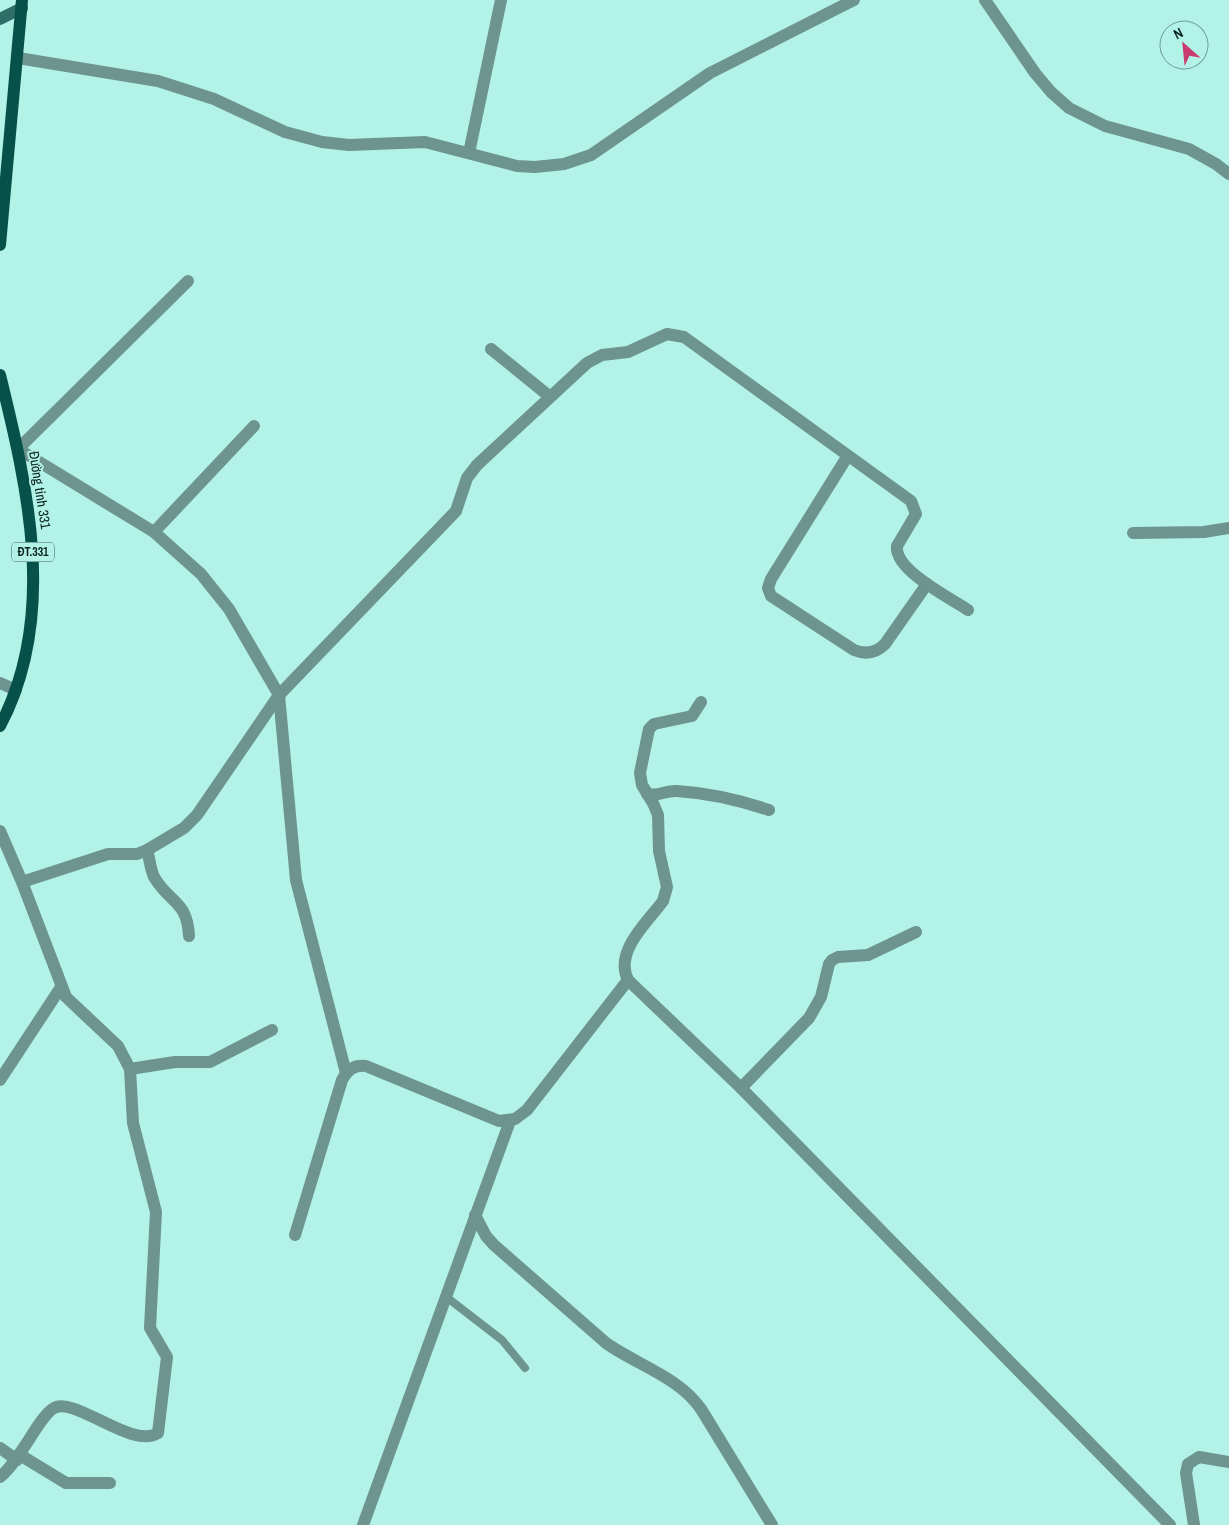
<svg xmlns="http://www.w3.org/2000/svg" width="1229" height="1525" font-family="'Archivo Narrow',sans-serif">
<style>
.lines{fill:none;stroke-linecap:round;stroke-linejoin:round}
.lane{stroke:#6d948e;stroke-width:8}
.street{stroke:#6d948e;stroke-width:12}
.secondary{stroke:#2e6e66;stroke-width:12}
.primary{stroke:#065149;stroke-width:12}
.labels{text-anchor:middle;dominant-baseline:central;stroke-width:4;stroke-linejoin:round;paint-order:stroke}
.shield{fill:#b2f2e7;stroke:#3c615b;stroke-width:1}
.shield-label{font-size:12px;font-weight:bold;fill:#09231f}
.street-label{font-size:14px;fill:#09231f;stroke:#b2f2e7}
</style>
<rect width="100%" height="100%" fill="#b2f2e7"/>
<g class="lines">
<!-- lane -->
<path class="lane" d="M445,1296L502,1340L525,1368"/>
<!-- street -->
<g class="street">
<path d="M985,0L1035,73L1051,92L1069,108L1105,126L1189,149L1216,164L1229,174"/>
<path d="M18,58L158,81L214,99L285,132L322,142L349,145L425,142L517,166L535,167L564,164L591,155L710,73L854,0"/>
<path d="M469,153L501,0"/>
<path d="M188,281L18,449L154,532L201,574L229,609L279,695L296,880L346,1073"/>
<path d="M491,349L549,396"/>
<path d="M847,457L771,579L768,588L771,596L854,650C866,655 876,653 885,644L927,584"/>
<path d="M154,532L254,426"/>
<path d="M1133,533L1204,532L1229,528"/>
<path d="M0,683L16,690"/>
<path d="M701,702L692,716L654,724L649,729L640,773L642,785L653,803L658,815L659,851L667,887L663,901C647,923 614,951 628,980L741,1088L1170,1525"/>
<path d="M647,794C660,797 665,790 677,791C708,793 739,800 769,810"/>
<path d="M0,831L22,882L66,997L118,1046L130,1069L133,1123L156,1212L150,1328L167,1357L158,1433C132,1450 75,1396 54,1408C40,1415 20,1461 0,1477"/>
<path d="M147,850C150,860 150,868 154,877C170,904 187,900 189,936"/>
<path d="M22,882L108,854H137L147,850L184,828L197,815L279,695L456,511L467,478L477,465L587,363L602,355L628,352L667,334L684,337L911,501L916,514L897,546C894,570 950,598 968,610"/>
<path d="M130,1069L175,1062H210L272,1030"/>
<path d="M0,1080L61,987"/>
<path d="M741,1088L809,1018L821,997L829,964L832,960L838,957L868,955L916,932"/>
<path d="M475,1215L486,1236L494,1245L606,1343C637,1365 679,1377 701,1409L772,1525"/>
<path d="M295,1235L342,1080C348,1069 354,1065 366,1066L499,1121L515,1119L527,1110L628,980"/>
<path d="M0,1448L17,1460"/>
<path d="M20,1455L66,1483H110"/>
<path d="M363,1525L510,1121"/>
<path d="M1194,1525L1186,1473L1188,1464L1199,1457L1229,1462"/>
</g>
<!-- secondary -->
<path class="secondary" d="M0,19L22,8"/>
<!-- primary -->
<g class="primary">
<path d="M0,245L22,0"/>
<path d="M0,375C28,489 58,616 0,726"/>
</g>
</g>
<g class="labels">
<!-- shield labels -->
<rect class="shield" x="12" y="542.5" width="42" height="19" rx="4"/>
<g class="shield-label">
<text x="33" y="552">ĐT.331</text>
</g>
<!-- street labels -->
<g class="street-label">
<text transform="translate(40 490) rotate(81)">Đường tỉnh 331</text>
</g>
</g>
<!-- north arrow -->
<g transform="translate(1184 45) rotate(333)"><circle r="24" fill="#b2f2e7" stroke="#6e9f97"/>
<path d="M0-4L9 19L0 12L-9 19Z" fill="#c93d6e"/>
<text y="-8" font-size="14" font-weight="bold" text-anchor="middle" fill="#09231f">N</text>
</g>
</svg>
